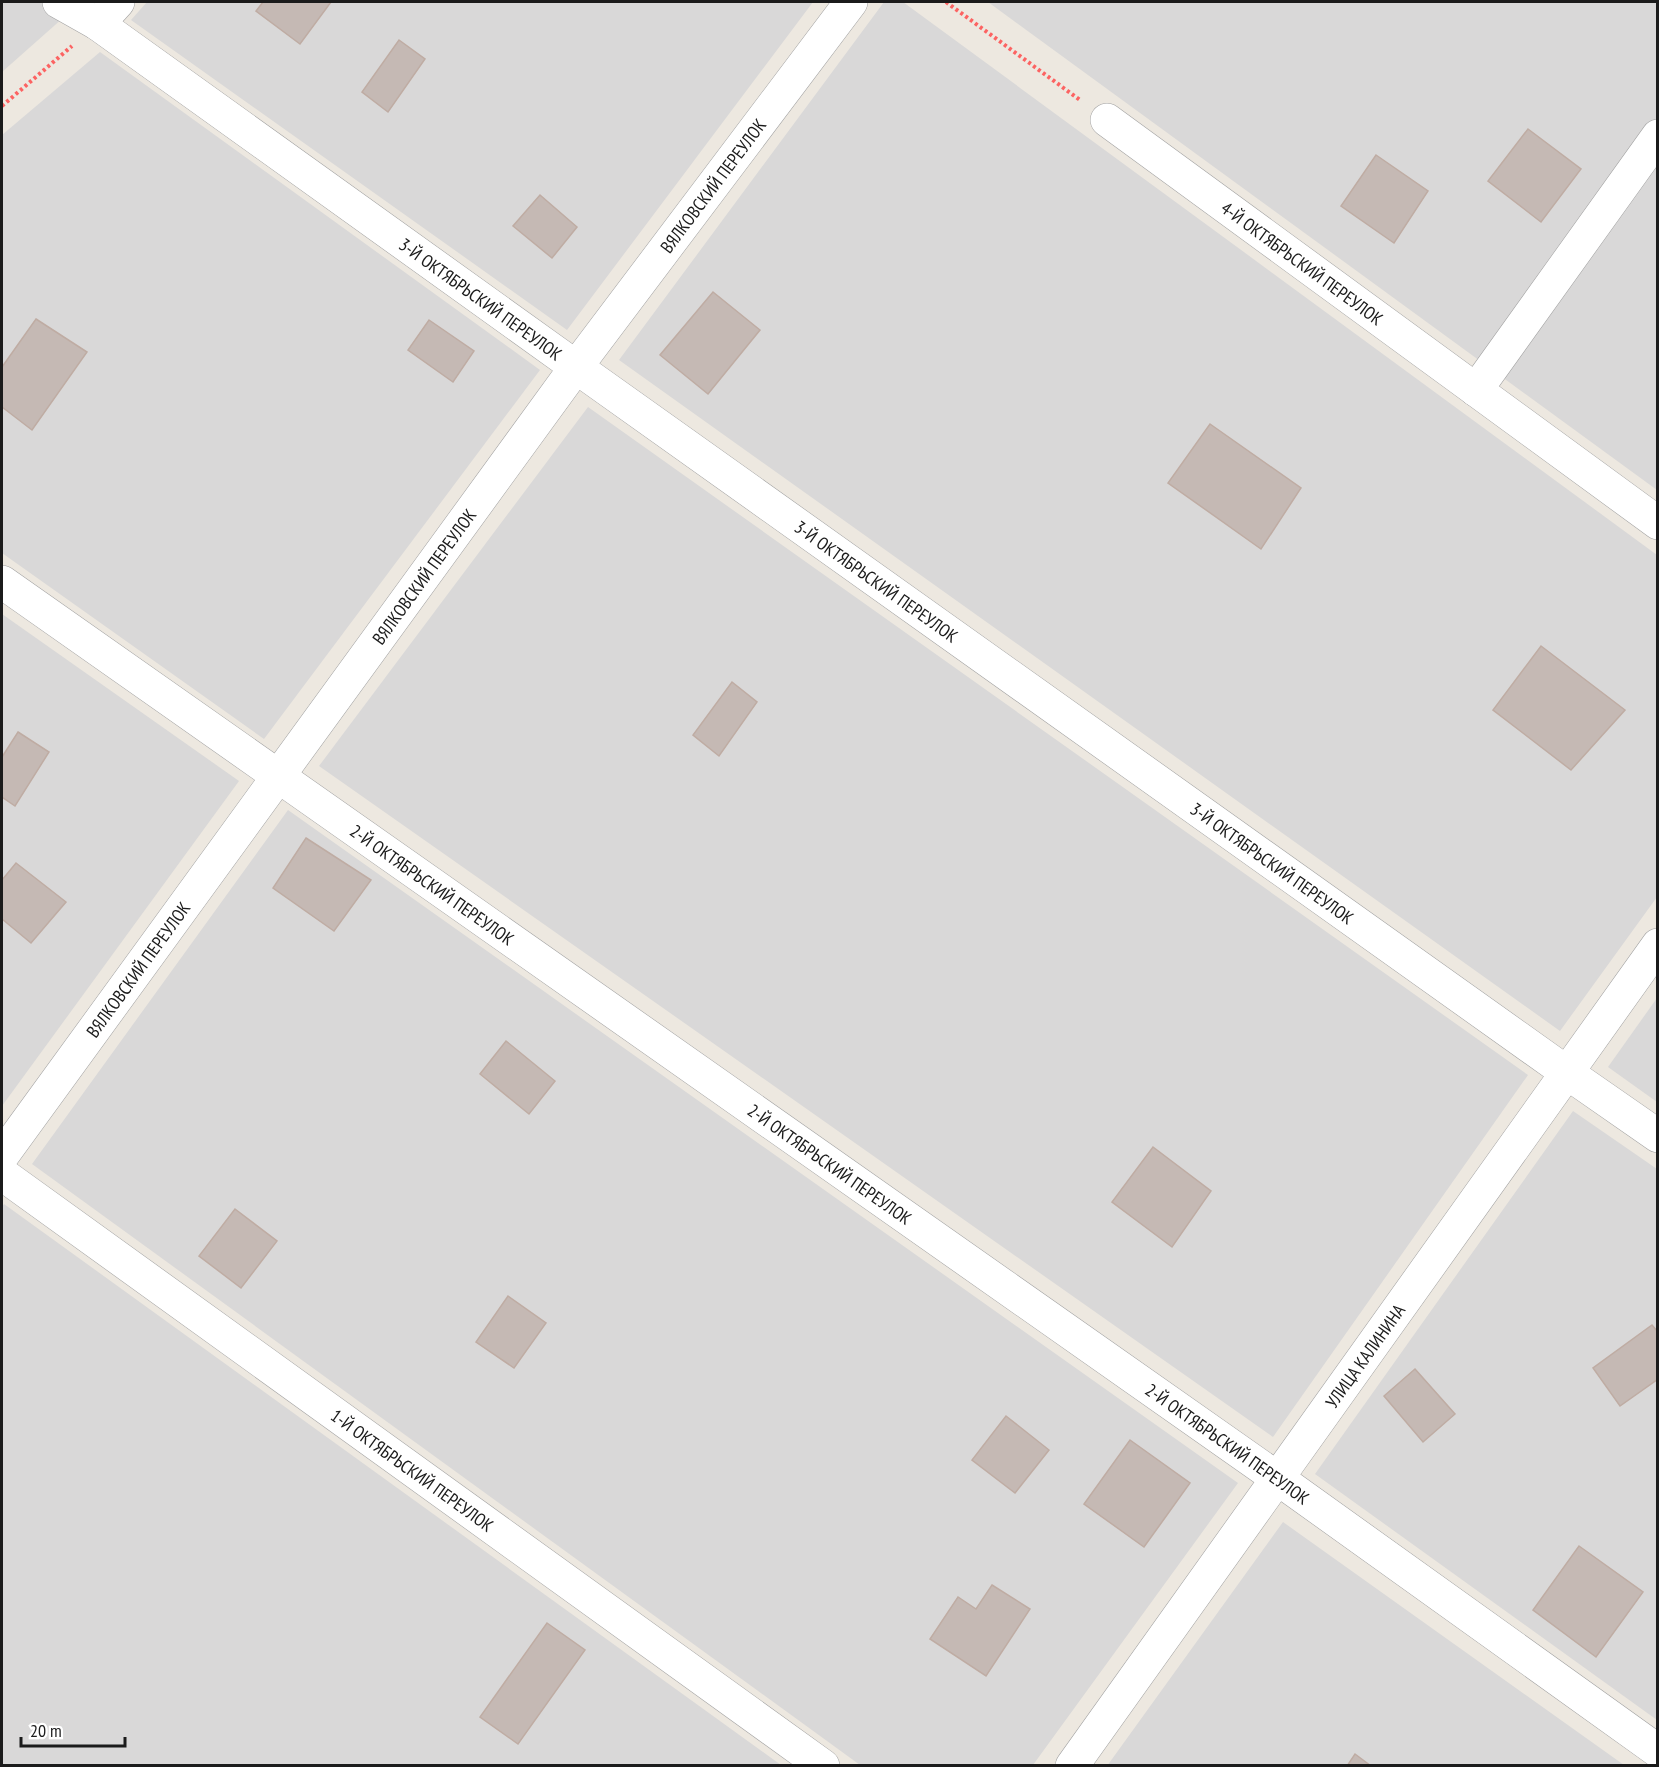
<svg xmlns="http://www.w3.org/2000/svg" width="1659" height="1767" font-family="'PT Sans Narrow',sans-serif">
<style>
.residential{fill:#d9d8d8}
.building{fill:#c5b9b4;stroke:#bfaca3;stroke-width:1.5}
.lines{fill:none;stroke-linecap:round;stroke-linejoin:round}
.minor-casing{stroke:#a2a2a2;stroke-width:34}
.path{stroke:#fc6362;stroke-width:4;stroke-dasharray:3 3;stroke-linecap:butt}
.minor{stroke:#fff;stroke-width:33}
.labels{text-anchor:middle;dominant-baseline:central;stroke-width:4.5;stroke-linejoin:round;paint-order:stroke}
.street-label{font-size:18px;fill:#1b1b1b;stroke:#fff}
</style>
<rect width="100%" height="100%" fill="#ede8e0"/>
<!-- residential -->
<g class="residential">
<path d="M2,2H81L2,72Z"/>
<path d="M147,2H813L567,330L131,20Z"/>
<path d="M884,2H903L1657,555V897L1560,1031L619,360Z"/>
<path d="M988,2H1657V490Z"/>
<path d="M100,52L540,370L264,739L2,553V135Z"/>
<path d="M588,407L1528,1075L1273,1437L319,766Z"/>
<path d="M2,614L239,781L2,1106Z"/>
<path d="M288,810L1238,1483L1033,1765H860L32,1164Z"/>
<path d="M1657,998V1102L1608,1067Z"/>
<path d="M1573,1111L1657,1169V1720L1315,1474Z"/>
<path d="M4,1204L781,1765L2,1766V1207Z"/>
<path d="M1283,1522L1624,1765L1107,1766Z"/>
</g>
<!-- building -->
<g class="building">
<path d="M263,2H331L300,44L256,11Z"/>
<path d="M399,40L425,59L388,112L362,92Z"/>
<path d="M1528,129L1581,169L1541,222L1488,181Z"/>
<path d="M1376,155L1428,191L1394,243L1341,206Z"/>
<path d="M540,195L577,227L552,258L513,226Z"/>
<path d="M713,292L760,330L708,394L660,355Z"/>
<path d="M36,319L87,352L32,430L2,407V367Z"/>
<path d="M429,320L474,351L453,382L408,350Z"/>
<path d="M1210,424L1301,488L1261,549L1168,483Z"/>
<path d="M1541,646L1625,710L1571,770L1493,710Z"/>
<path d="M732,682L757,702L719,756L693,735Z"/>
<path d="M18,732L49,752L15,806L2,797V757Z"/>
<path d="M306,838L371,880L334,931L273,888Z"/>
<path d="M16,863L66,902L31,943L2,919V880Z"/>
<path d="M506,1041L555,1081L529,1114L480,1074Z"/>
<path d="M1153,1147L1211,1191L1172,1247L1112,1202Z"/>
<path d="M235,1209L277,1241L241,1288L199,1256Z"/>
<path d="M508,1296L546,1323L514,1368L476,1342Z"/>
<path d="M1652,1325L1658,1332V1379L1620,1406L1593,1368Z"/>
<path d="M1415,1369L1455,1414L1423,1442L1384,1396Z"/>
<path d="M1006,1416L1049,1450L1015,1493L972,1460Z"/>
<path d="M1130,1440L1190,1483L1144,1547L1084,1504Z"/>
<path d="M1579,1546L1643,1592L1596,1657L1533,1610Z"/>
<path d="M992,1585L1030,1609L986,1676L930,1639L958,1597L976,1609Z"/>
<path d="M547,1623L585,1650L518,1744L480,1717Z"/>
<path d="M1355,1754L1371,1766H1347Z"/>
</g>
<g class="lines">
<defs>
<g id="minor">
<path id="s1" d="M59,2L98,24L576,367L1566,1072L1658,1136"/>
<path d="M98,24L118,2"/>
<path id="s2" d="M1107,120L1658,523"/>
<path d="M1476,390L1658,136"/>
<path id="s3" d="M2,582L1277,1478L1658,1751"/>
<path id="s4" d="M2,1156L576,367L851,2"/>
<path id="s5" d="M2,1174L823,1766"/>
<path id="s6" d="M1072,1766L1658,945"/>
</g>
</defs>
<!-- minor casing -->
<use href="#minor" class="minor-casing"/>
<!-- path -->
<g class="path">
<path d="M946,2L1080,100"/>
<path d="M2,106L72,46"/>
</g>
<!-- minor -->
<use href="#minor" class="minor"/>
</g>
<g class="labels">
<!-- street labels -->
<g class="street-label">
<text stroke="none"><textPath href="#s4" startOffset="1203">ВЯЛКОВСКИЙ ПЕРЕУЛОК</textPath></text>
<text stroke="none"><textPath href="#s2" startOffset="242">4-Й ОКТЯБРЬСКИЙ ПЕРЕУЛОК</textPath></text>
<text stroke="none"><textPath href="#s1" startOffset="516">3-Й ОКТЯБРЬСКИЙ ПЕРЕУЛОК</textPath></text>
<text stroke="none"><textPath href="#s4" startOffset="717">ВЯЛКОВСКИЙ ПЕРЕУЛОК</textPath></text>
<text stroke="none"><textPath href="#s1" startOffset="1002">3-Й ОКТЯБРЬСКИЙ ПЕРЕУЛОК</textPath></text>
<text stroke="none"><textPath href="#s1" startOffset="1488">3-Й ОКТЯБРЬСКИЙ ПЕРЕУЛОК</textPath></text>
<text stroke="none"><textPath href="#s3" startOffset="526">2-Й ОКТЯБРЬСКИЙ ПЕРЕУЛОК</textPath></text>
<text stroke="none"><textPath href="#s4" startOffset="231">ВЯЛКОВСКИЙ ПЕРЕУЛОК</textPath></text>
<text stroke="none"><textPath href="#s3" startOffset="1012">2-Й ОКТЯБРЬСКИЙ ПЕРЕУЛОК</textPath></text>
<text stroke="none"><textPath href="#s6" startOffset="504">УЛИЦА КАЛИНИНА</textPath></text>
<text stroke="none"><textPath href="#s3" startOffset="1498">2-Й ОКТЯБРЬСКИЙ ПЕРЕУЛОК</textPath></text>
<text stroke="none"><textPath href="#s5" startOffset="506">1-Й ОКТЯБРЬСКИЙ ПЕРЕУЛОК</textPath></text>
</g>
</g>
<!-- border -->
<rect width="1659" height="1767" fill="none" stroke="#1b1b1b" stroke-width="6"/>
<!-- scale -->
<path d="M21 1737v9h104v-9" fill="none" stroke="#1b1b1b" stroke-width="3"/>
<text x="30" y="1737" font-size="18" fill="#1b1b1b" stroke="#ffffff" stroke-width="4.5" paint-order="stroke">20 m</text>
</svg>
